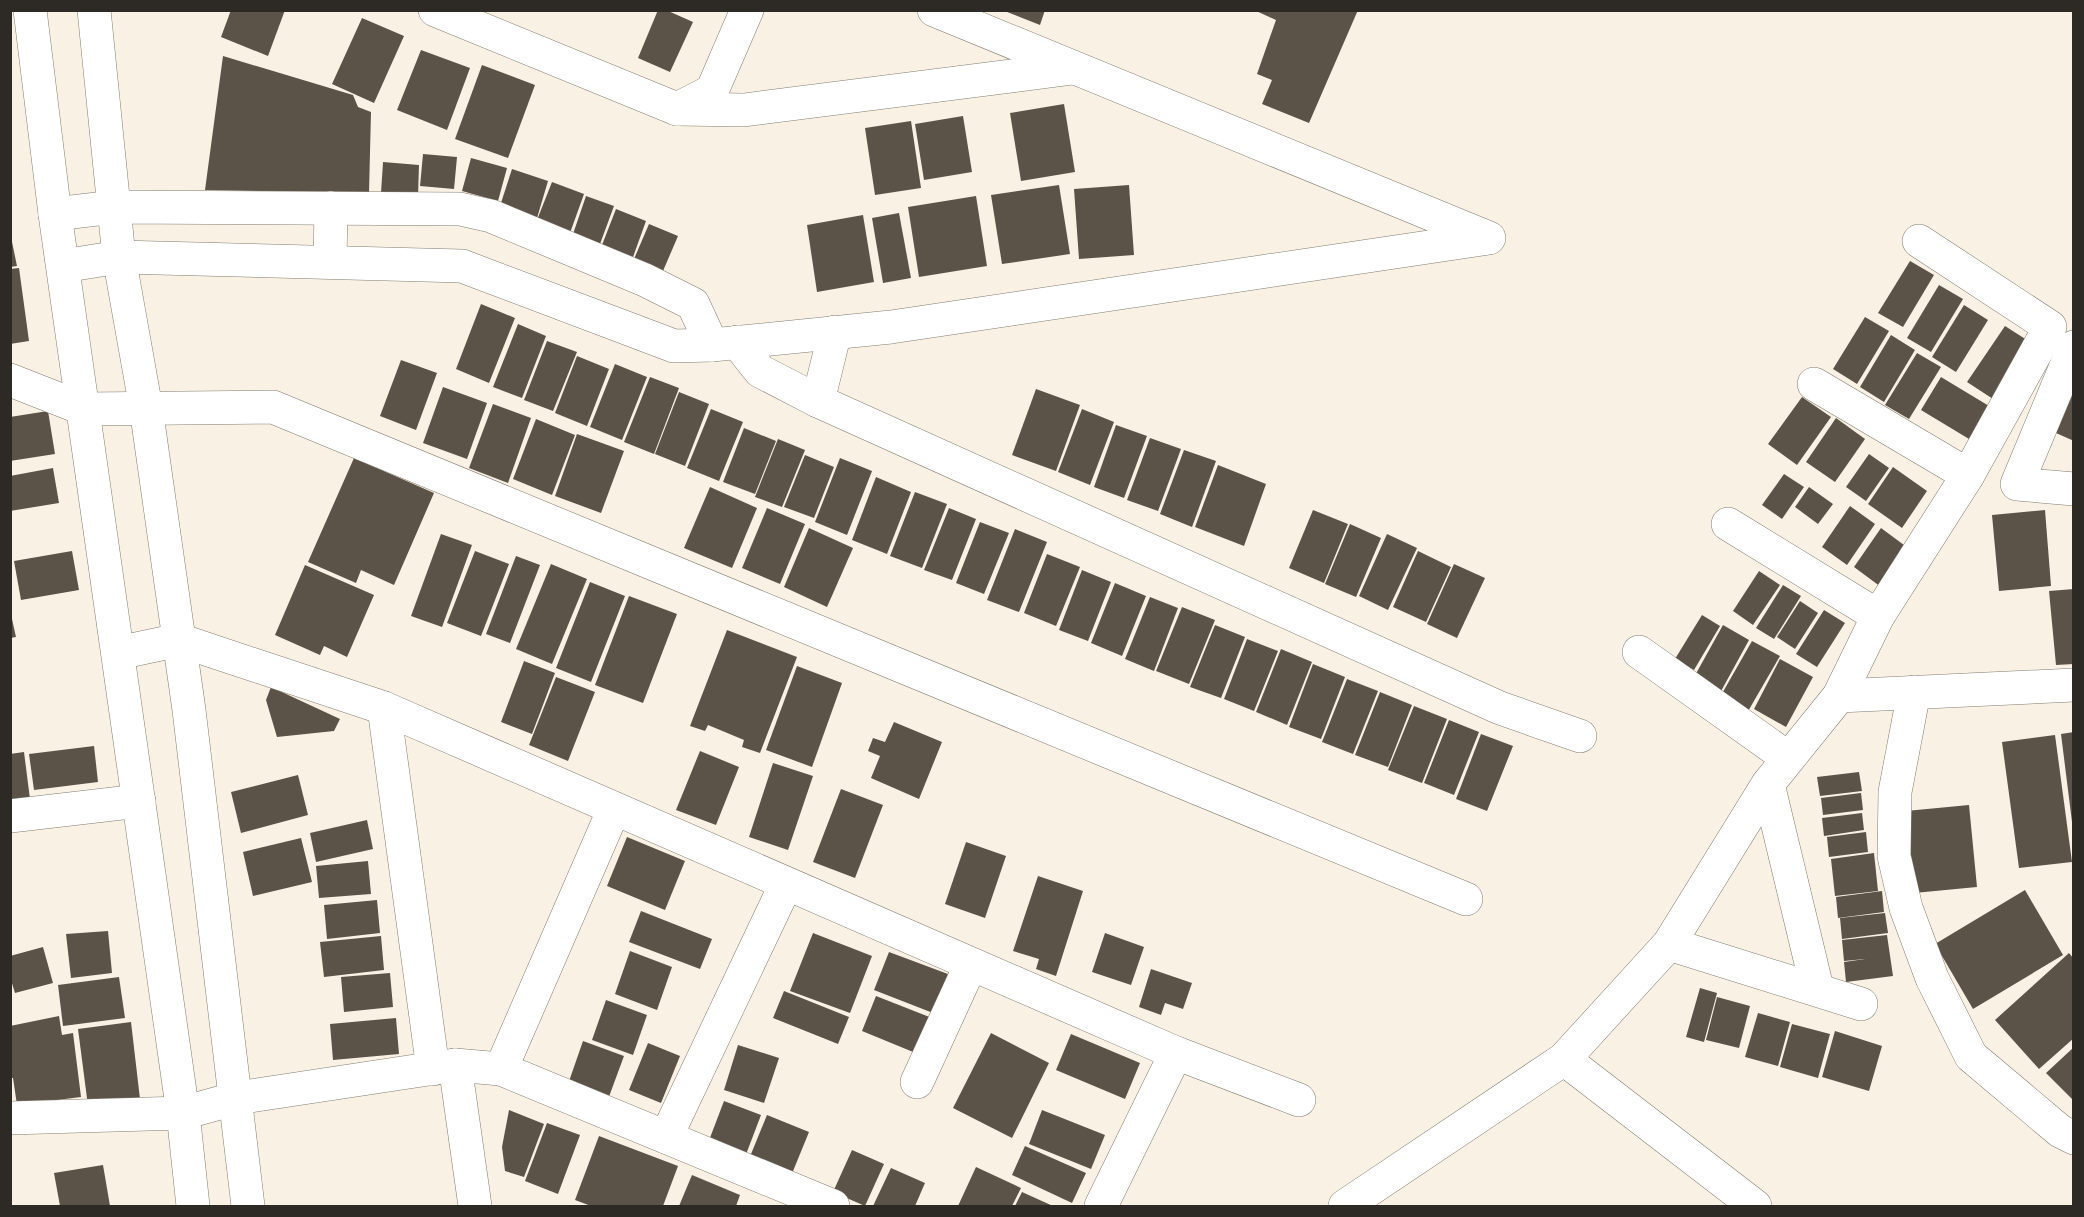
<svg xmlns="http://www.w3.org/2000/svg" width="2084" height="1217" font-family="Lora,serif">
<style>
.building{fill:#5b5348}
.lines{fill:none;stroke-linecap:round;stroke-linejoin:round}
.street-casing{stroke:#827c70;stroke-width:34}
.secondary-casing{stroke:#827c70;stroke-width:34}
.street{stroke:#fff;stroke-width:33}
.secondary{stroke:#fff;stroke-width:33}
</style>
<rect width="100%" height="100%" fill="#f9f2e4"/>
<!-- building -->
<g class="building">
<path d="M231,10H285L268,56L221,37Z"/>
<path d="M658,10H666L693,22L670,72L638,58Z"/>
<path d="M1002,10H1045L1040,25Z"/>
<path d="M1254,10H1358L1309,123L1262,104L1272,80L1257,74L1276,20Z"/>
<path d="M362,18L404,36L374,103L332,84Z"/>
<path d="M421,50L470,68L447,130L397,110Z"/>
<path d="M223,56L353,95L358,107L371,112L369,193L205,190Z"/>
<path d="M482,65L535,85L508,158L455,139Z"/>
<path d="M1064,104L1075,172L1021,181L1010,113Z"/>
<path d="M963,116L972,172L924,180L915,124Z"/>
<path d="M911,121L921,188L875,195L865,128Z"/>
<path d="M423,154L457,157L454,189L420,186Z"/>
<path d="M471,158L507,168L498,201L462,191Z"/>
<path d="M383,162L419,165L418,196L381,193Z"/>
<path d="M512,169L548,181L537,218L500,206Z"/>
<path d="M552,182L584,194L570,233L537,220Z"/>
<path d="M1059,185L1070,254L1002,264L991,195Z"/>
<path d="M1129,185L1134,255L1079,259L1074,189Z"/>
<path d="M586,196L614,206L600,244L573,234Z"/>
<path d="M976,196L987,266L919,277L908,207Z"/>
<path d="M616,209L646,221L633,257L602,245Z"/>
<path d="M899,213L911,278L883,283L872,218Z"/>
<path d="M863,215L874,282L817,292L807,225Z"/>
<path d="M649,224L678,236L663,271L634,259Z"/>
<path d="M10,232L17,266L10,267Z"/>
<path d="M1910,261L1934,275L1903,327L1878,313Z"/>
<path d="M19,268L29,341L10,344V269Z"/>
<path d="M1939,285L1963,299L1931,352L1907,338Z"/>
<path d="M481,304L515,318L489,383L456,369Z"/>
<path d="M1964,305L1988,320L1956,372L1932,357Z"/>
<path d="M1865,317L1889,331L1857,384L1833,369Z"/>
<path d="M518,324L546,336L522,398L493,387Z"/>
<path d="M2005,326L2030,342L1993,399L1967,382Z"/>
<path d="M1891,335L1915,350L1884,402L1860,387Z"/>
<path d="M547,341L577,352L553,411L524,400Z"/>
<path d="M1917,353L1941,367L1909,419L1885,405Z"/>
<path d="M577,356L609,369L587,426L555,413Z"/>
<path d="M401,360L437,373L416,430L380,416Z"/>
<path d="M615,364L647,377L622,440L590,427Z"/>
<path d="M650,377L679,388L654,454L624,442Z"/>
<path d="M1941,377L1989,406L1969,439L1921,410Z"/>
<path d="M443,387L487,403L467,459L423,443Z"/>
<path d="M1036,389L1080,405L1056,471L1012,455Z"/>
<path d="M679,392L709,404L685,466L655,454Z"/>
<path d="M2073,393H2074V441L2056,433Z"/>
<path d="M1802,397L1831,417L1797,465L1768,444Z"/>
<path d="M493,404L531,418L508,483L469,468Z"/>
<path d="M711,409L743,422L719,481L687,468Z"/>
<path d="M1082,409L1114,422L1090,485L1058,472Z"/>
<path d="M48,411L55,454L10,461V417Z"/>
<path d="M1836,418L1865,439L1835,482L1806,462Z"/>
<path d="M536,419L575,435L552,495L513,479Z"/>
<path d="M1116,425L1147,436L1124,498L1094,487Z"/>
<path d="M744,428L776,441L755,494L723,482Z"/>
<path d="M577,434L624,451L601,513L555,496Z"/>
<path d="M1150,438L1181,449L1158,511L1127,500Z"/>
<path d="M778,439L805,450L782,507L755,497Z"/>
<path d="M1184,450L1216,461L1192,527L1160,514Z"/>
<path d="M1869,454L1889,468L1866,501L1846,487Z"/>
<path d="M805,455L834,467L814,518L784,507Z"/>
<path d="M354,458L434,493L394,585L361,570L356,583L308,562Z"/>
<path d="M840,458L872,471L847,535L815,522Z"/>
<path d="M1218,465L1266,484L1244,546L1195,527Z"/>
<path d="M1893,467L1927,491L1902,528L1868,504Z"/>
<path d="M53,468L59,503L10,511V476Z"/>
<path d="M1784,474L1804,487L1782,519L1762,505Z"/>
<path d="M876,477L911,492L887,554L852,540Z"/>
<path d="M710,487L757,508L732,568L684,548Z"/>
<path d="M1809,487L1833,504L1818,524L1795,507Z"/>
<path d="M915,492L947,504L922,568L890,556Z"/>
<path d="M1850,506L1875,524L1847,565L1822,547Z"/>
<path d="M767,508L805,524L780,584L742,568Z"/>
<path d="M949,508L976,519L952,580L924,570Z"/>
<path d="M1313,510L1348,524L1324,583L1289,568Z"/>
<path d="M2045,510L2051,586L1999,591L1992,515Z"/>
<path d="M980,522L1009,533L984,594L956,583Z"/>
<path d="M1350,524L1381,538L1356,597L1325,584Z"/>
<path d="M809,528L853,548L827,607L784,587Z"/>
<path d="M1881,528L1908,548L1881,587L1854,567Z"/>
<path d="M1015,529L1047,542L1019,612L987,600Z"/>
<path d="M441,534L472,545L442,627L411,616Z"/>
<path d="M1387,534L1417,548L1388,610L1359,596Z"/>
<path d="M72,551L79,590L21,600L14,561Z"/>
<path d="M475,551L509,564L481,636L447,623Z"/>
<path d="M1418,551L1451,567L1426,622L1393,607Z"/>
<path d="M1047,554L1080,567L1056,626L1024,613Z"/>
<path d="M516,556L540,565L510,643L486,634Z"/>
<path d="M551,564L587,579L552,664L516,649Z"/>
<path d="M1454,564L1485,578L1457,638L1427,624Z"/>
<path d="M305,565L374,595L347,657L324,646L320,655L275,635Z"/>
<path d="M1082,570L1111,582L1088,641L1059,630Z"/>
<path d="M1759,571L1780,585L1753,625L1733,611Z"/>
<path d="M590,582L625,596L591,682L556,668Z"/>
<path d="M1115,583L1146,596L1122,656L1091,643Z"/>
<path d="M1783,585L1801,596L1774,639L1756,628Z"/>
<path d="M2074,589V664L2056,665L2049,591Z"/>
<path d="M629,596L677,614L643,703L595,685Z"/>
<path d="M1150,597L1178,608L1154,671L1125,659Z"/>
<path d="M1800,601L1818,613L1795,649L1777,637Z"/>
<path d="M1182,607L1215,620L1189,684L1156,671Z"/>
<path d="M10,610L16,637L10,638Z"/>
<path d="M1824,610L1845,623L1817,667L1796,654Z"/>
<path d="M1702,615L1720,626L1694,670L1675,659Z"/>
<path d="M1215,625L1245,637L1221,698L1190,687Z"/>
<path d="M1723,625L1749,640L1720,693L1693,679Z"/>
<path d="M727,630L797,657L760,753L742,747L744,740L708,725L705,731L690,726Z"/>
<path d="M1247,639L1278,651L1254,711L1224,699Z"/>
<path d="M1752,641L1780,656L1747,713L1720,697Z"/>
<path d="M1281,649L1312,662L1287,725L1256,712Z"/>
<path d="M1780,659L1813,677L1786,727L1754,709Z"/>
<path d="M524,661L555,673L532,734L501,722Z"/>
<path d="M1313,664L1345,677L1321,739L1289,727Z"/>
<path d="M797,666L842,683L812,767L766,750Z"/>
<path d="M556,677L595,692L568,761L529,745Z"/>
<path d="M1347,679L1378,691L1353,754L1322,742Z"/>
<path d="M271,687L340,719L334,731L277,737L266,700Z"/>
<path d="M1380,692L1412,705L1388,767L1355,755Z"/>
<path d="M1414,706L1447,719L1422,783L1388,770Z"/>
<path d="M1449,720L1479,732L1454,795L1424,783Z"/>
<path d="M894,722L942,742L919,799L871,778L880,756L868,751L873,738L885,742Z"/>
<path d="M2074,732V822H2072L2061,734Z"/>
<path d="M1481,734L1513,746L1487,811L1456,799Z"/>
<path d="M2055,735L2072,862L2019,868L2002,742Z"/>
<path d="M94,746L98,782L34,790L29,754Z"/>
<path d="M700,751L739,767L716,825L676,810Z"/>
<path d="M24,752L30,799L10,801V754Z"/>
<path d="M773,763L813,776L788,850L749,837Z"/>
<path d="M1859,772L1862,791L1820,796L1817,777Z"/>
<path d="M298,775L308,815L241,833L231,792Z"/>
<path d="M841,789L883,805L855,878L813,862Z"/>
<path d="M1861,793L1863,810L1823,815L1821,798Z"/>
<path d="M1969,805L1977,887L1914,893L1906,811Z"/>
<path d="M1862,813L1864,830L1824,836L1822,818Z"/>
<path d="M367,820L373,849L316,862L310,833Z"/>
<path d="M1866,832L1868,852L1829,857L1827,837Z"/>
<path d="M627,837L685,861L665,910L607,886Z"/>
<path d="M301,838L312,882L253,896L243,852Z"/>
<path d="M966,842L1006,856L985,918L945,904Z"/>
<path d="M1874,853L1878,891L1835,896L1831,859Z"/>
<path d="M368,861L371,894L319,898L316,866Z"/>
<path d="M1038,876L1083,891L1056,976L1036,969L1039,959L1013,951Z"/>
<path d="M2025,890L2063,955L1973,1009L1935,944Z"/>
<path d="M1882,891L1884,912L1838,918L1836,897Z"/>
<path d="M377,900L380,933L327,939L324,905Z"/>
<path d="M641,911L712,939L700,969L629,942Z"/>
<path d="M1885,913L1888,933L1842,939L1840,918Z"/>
<path d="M108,931L112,973L71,978L66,934Z"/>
<path d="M813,933L872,956L850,1013L790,991Z"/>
<path d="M1105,933L1144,947L1131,985L1092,972Z"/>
<path d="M1887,935L1893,976L1846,982L1844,962L1865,959L1844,961L1842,940Z"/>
<path d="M381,936L384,970L324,977L320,942Z"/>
<path d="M43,947L53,983L15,993L10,977V956Z"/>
<path d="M630,951L672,967L657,1010L615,994Z"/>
<path d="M889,952L948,974L933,1013L874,990Z"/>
<path d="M2069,953L2074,959V1038L2039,1069L1995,1020Z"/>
<path d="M1151,969L1192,983L1183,1009L1165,1003L1161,1015L1139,1007Z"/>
<path d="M390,973L393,1007L344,1012L341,977Z"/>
<path d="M119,977L125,1018L63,1026L58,985Z"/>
<path d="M1700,988L1717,993L1704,1042L1686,1037Z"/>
<path d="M784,991L849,1017L838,1044L773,1018Z"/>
<path d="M876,996L932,1018L918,1054L862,1031Z"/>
<path d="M1717,997L1750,1006L1739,1048L1706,1040Z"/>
<path d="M606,1000L647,1015L633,1055L592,1040Z"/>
<path d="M1758,1013L1790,1022L1778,1066L1745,1057Z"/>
<path d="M59,1016L62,1035L73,1033L81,1097L17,1105L13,1078H10V1026Z"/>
<path d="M396,1018L399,1054L333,1060L330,1024Z"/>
<path d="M131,1022L140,1099L88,1106L78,1029Z"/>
<path d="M1792,1024L1830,1034L1818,1078L1780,1067Z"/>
<path d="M1835,1031L1882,1046L1869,1091L1822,1077Z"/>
<path d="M991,1033L1049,1063L1012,1138L953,1108Z"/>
<path d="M1071,1034L1140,1063L1125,1099L1056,1070Z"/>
<path d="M583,1041L624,1056L607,1102L567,1087Z"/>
<path d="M648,1043L680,1056L661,1103L629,1090Z"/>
<path d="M738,1045L779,1058L764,1103L724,1090Z"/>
<path d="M2074,1047V1101L2046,1073Z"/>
<path d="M724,1101L761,1115L745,1157L708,1143Z"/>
<path d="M509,1110L544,1124L524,1177L505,1171L502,1147Z"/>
<path d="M1042,1110L1105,1135L1091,1169L1029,1144Z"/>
<path d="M767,1115L809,1132L791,1176L749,1159Z"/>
<path d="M547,1123L580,1135L558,1194L525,1181Z"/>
<path d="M599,1136L678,1166L663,1206H591L575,1200Z"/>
<path d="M1025,1146L1086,1173L1072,1203L1012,1175Z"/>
<path d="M852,1150L884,1164L865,1206L833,1192Z"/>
<path d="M103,1165L110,1206H60L54,1173Z"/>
<path d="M976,1167L1021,1188L1012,1206H958Z"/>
<path d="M891,1168L925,1183L915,1206H873Z"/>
<path d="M692,1175L740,1195L736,1206H679Z"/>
<path d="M1022,1192L1053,1206H1015Z"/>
</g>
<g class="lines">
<defs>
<g id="street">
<path d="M435,10L677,109L712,91L747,10"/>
<path d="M677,109L744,110L1073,68"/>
<path d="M55,214L114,207L460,209L491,216L645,280L693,304L712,345"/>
<path d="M330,262L331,208"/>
<path d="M63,266L119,257L462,266L674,346L712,345L891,327L1489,238L934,10"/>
<path d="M737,342L760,371L818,401L1500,708L1580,736"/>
<path d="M2074,347L2017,484L2074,489"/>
<path d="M10,380L84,409L273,407L1466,899"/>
<path d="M1814,384L1968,475"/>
<path d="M818,401L835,332"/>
<path d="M1728,524L1878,616"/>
<path d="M1639,652L1788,758"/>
<path d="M118,653L179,640L384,708L1176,1053L1101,1206"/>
<path d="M1914,692L1895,792L1894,856L1906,908L1932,978L1971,1056L2060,1131L2074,1138"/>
<path d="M1839,696L2074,685"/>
<path d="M384,708L433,1069"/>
<path d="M1768,784L1817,988"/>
<path d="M10,816L139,801"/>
<path d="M1669,944L1861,1004"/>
<path d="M1176,1053L1299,1100"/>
<path d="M1564,1059L1755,1206"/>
<path d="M455,1065L475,1206"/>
<path d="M501,1069L614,809"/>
<path d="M917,1082L971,964"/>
<path d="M10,1118L183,1113L237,1098L455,1065L501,1069L833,1206"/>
<path d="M666,1137L786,884"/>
<path d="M1345,1206L1564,1059L1669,944L1768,784L1839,696L1878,616L1968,475L2050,327L1919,241"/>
</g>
<g id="secondary">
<path d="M30,10L55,214L183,1113L193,1206"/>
<path d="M94,10L119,257L146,408L189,710L248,1206"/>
</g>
</defs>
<!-- street casing -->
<use href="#street" class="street-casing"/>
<!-- secondary casing -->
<use href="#secondary" class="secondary-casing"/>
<!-- street -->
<use href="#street" class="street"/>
<!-- secondary -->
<use href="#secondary" class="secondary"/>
</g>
<!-- border -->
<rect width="2084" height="1217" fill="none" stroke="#2d2a25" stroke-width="24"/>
</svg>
